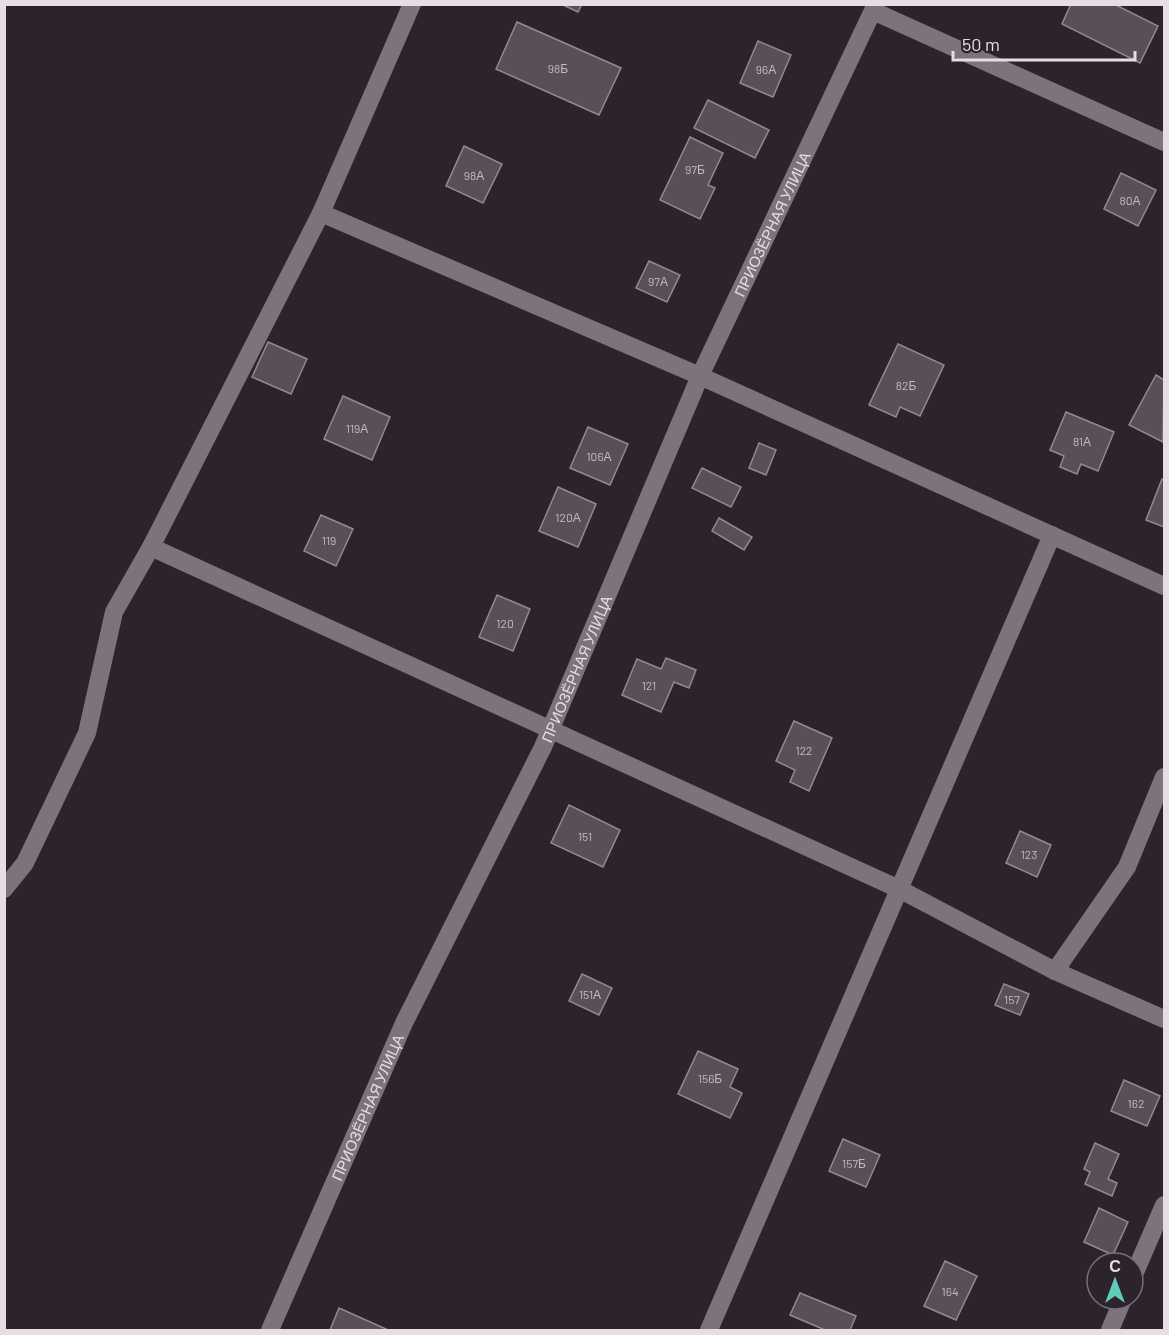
<svg xmlns="http://www.w3.org/2000/svg" width="1169" height="1335" font-family="Barlow,sans-serif">
<style>
.building{fill:#5a4f59;stroke:#948893;stroke-width:1.5}
.lines{fill:none;stroke-linecap:round;stroke-linejoin:round}
.street{stroke:#7e727c;stroke-width:18}
.labels{text-anchor:middle;dominant-baseline:central;stroke-width:4.5;stroke-linejoin:round;paint-order:stroke}
.number-label{font-size:12px;fill:#c2bac1}
.street-label{font-size:15px;fill:#e5dee4;stroke:#2d232c}
</style>
<rect width="100%" height="100%" fill="#2d232c"/>
<!-- building -->
<g class="building">
<path d="M561,4H582L578,12Z"/>
<path d="M1071,4H1114L1158,26L1140,63L1062,24Z"/>
<path d="M517,22L621,68L599,115L496,69Z"/>
<path d="M758,41L791,55L773,97L740,83Z"/>
<path d="M708,100L769,130L755,158L694,128Z"/>
<path d="M690,137L723,153L708,185L715,188L700,219L660,200Z"/>
<path d="M464,146L502,164L483,203L446,186Z"/>
<path d="M1121,173L1156,190L1138,226L1104,209Z"/>
<path d="M649,261L680,275L667,302L636,288Z"/>
<path d="M268,342L307,359L291,394L252,377Z"/>
<path d="M898,344L944,365L920,416L900,407L896,417L869,405Z"/>
<path d="M1156,375L1164,380L1163,442L1129,425Z"/>
<path d="M343,396L390,417L372,460L324,439Z"/>
<path d="M1066,412L1114,432L1098,471L1081,464L1077,474L1060,467L1064,456L1050,450Z"/>
<path d="M588,427L628,444L610,485L570,468Z"/>
<path d="M759,443L776,450L766,475L749,468Z"/>
<path d="M702,468L741,487L731,507L692,488Z"/>
<path d="M1162,479L1164,480V527L1146,520Z"/>
<path d="M558,487L596,504L578,547L539,531Z"/>
<path d="M321,515L353,529L336,566L304,551Z"/>
<path d="M719,518L752,537L744,550L712,531Z"/>
<path d="M497,595L530,609L513,651L479,637Z"/>
<path d="M666,658L696,670L689,688L674,682L661,712L622,695L637,659L661,669Z"/>
<path d="M794,721L832,738L809,791L790,782L795,770L776,761Z"/>
<path d="M569,805L620,830L603,867L551,843Z"/>
<path d="M1020,831L1051,845L1037,877L1006,863Z"/>
<path d="M582,974L612,988L599,1015L569,1001Z"/>
<path d="M1004,984L1029,994L1020,1015L995,1005Z"/>
<path d="M698,1051L738,1069L730,1087L742,1093L730,1118L678,1094Z"/>
<path d="M1124,1080L1160,1096L1147,1126L1111,1111Z"/>
<path d="M843,1139L880,1155L866,1187L829,1171Z"/>
<path d="M1095,1143L1119,1154L1108,1179L1117,1183L1112,1196L1085,1184L1090,1172L1084,1169Z"/>
<path d="M1099,1208L1128,1222L1113,1255L1084,1242Z"/>
<path d="M945,1261L977,1276L956,1320L924,1306Z"/>
<path d="M800,1293L856,1316L850,1330H825L790,1315Z"/>
<path d="M339,1308L386,1329L385,1330H330Z"/>
</g>
<g class="lines">
<!-- street -->
<g class="street">
<path d="M873,11L1164,142"/>
<path d="M321,213L700,376L1164,586"/>
<path d="M151,547L899,889L1055,971L1164,1019"/>
<path d="M4,889L25,863L87,733L114,612L151,547L321,213L412,4"/>
<path d="M1055,971L1127,867L1164,777"/>
<path d="M1133,1277L1164,1205"/>
<path id="s1" d="M270,1330L404,1023L543,747L700,376L876,4"/>
<path d="M709,1330L1052,535"/>
<path d="M1110,1330L1123,1299"/>
</g>
</g>
<g class="labels">
<!-- number labels -->
<g class="number-label">
<text x="558" y="68">98Б</text>
<text x="766" y="69">96А</text>
<text x="695" y="169">97Б</text>
<text x="474" y="175">98А</text>
<text x="1130" y="200">80А</text>
<text x="658" y="281">97А</text>
<text x="906" y="385">82Б</text>
<text x="357" y="428">119А</text>
<text x="1082" y="441">81А</text>
<text x="599" y="456">106А</text>
<text x="568" y="517">120А</text>
<text x="329" y="540">119</text>
<text x="505" y="623">120</text>
<text x="649" y="685">121</text>
<text x="804" y="750">122</text>
<text x="585" y="836">151</text>
<text x="1029" y="854">123</text>
<text x="590" y="994">151А</text>
<text x="1012" y="999">157</text>
<text x="710" y="1078">156Б</text>
<text x="1136" y="1103">162</text>
<text x="854" y="1163">157Б</text>
<text x="950" y="1291">164</text>
</g>
<!-- street labels -->
<g class="street-label">
<text stroke="none"><textPath href="#s1" startOffset="1215">ПРИОЗЁРНАЯ УЛИЦА</textPath></text>
<text stroke="none"><textPath href="#s1" startOffset="729">ПРИОЗЁРНАЯ УЛИЦА</textPath></text>
<text stroke="none"><textPath href="#s1" startOffset="243">ПРИОЗЁРНАЯ УЛИЦА</textPath></text>
</g>
</g>
<!-- border -->
<rect width="1169" height="1335" fill="none" stroke="#e5dee4" stroke-width="12"/>
<!-- north arrow -->
<g transform="translate(1115 1281)"><circle r="28" fill="#2d232c" stroke="#776e76" stroke-width="1.5"/>
<path d="M0-4.5L10 22L0 15L-10 22Z" fill="#5dceb9"/>
<text y="-9" font-size="16" font-weight="bold" text-anchor="middle" fill="#e5dee4">С</text>
</g>
<!-- scale -->
<path d="M953 51v9h182v-9" fill="none" stroke="#e5dee4" stroke-width="3"/>
<text x="962" y="51" font-size="18" fill="#e5dee4" stroke="#2d232c" stroke-width="4.5" paint-order="stroke">50 m</text>
</svg>
